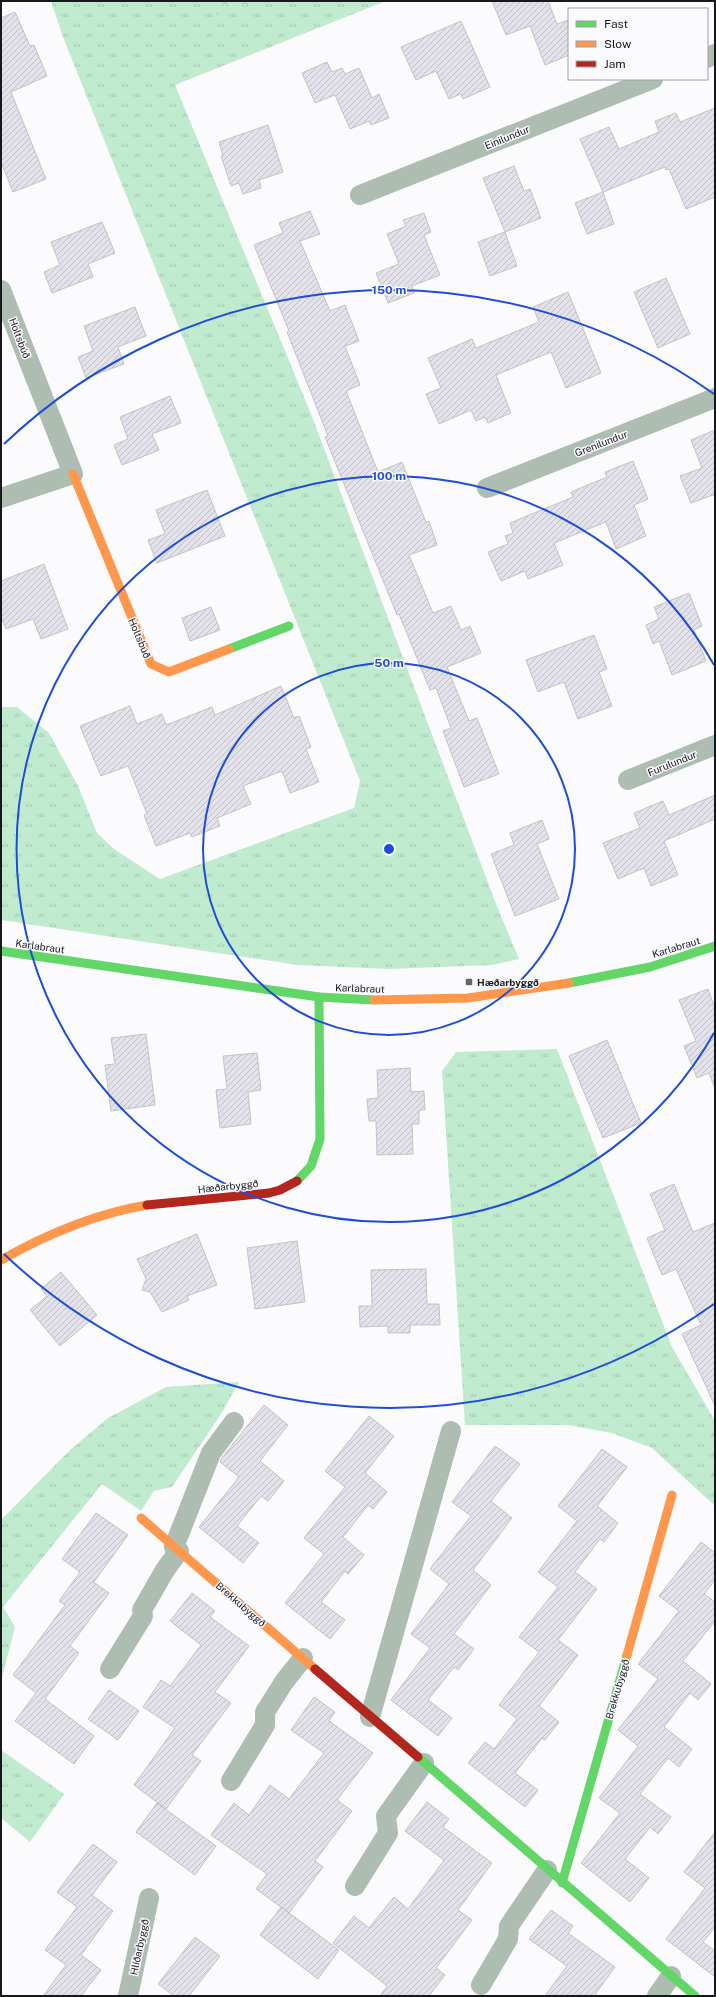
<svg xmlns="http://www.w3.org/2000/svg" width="716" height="1997" font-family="'Public Sans',sans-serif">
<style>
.grass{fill:url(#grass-tufts)}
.park{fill:url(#park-crowns)}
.building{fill:url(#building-hatch);stroke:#c3c2c6}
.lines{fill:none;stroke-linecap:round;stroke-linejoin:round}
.street{stroke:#adbdb2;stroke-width:20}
.fast{stroke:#63d668;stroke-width:9}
.slow{stroke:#ff974d;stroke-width:9}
.jam{stroke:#b3261e;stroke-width:9}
.ring{fill:none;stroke:#1d4ed8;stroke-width:2}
.poi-dot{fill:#68666c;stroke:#faf9fd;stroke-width:1.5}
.labels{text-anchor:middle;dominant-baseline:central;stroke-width:3;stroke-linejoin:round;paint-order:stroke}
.street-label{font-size:10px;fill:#19171e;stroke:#faf9fd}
.poi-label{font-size:10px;font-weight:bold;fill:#19171e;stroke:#faf9fd;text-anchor:start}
.centre{fill:#1d4ed8;stroke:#faf9fd;stroke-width:2}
.ring-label{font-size:12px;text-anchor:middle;font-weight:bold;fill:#1d4ed8;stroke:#faf9fd;stroke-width:3;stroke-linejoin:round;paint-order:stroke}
</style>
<defs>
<pattern id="grass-tufts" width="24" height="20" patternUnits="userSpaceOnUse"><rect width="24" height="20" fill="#c0ebcf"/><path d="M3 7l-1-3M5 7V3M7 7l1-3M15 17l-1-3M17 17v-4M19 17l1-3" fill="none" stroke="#a4c9b1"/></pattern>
<pattern id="park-crowns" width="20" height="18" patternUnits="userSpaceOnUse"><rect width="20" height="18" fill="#c0ebcf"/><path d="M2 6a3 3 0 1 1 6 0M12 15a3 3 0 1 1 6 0" fill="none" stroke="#a4c9b1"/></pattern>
<pattern id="building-hatch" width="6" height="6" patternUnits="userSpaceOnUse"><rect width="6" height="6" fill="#e3e1e9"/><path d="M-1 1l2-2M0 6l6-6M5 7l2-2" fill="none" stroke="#c2c0c7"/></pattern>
</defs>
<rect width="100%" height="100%" fill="#fbfafc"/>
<!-- grass -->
<g class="grass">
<path d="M51,1H386L175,85L311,414L496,904L519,959L492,965L389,969L298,965L1,920V707H17L49,733L78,786L97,833L114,849L160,879L354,808L360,781L63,37Z"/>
<path d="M557,1049L672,1347L715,1421V1506L652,1448L612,1433L568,1425H465L442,1071L456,1052Z"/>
<path d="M239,1382L221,1414L172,1487L154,1491L141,1511L102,1484L3,1607L15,1627L1,1681V1520L70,1450L108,1418L166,1387Z"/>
<path d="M1,1750L64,1794L30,1842L1,1818Z"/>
</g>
<!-- park -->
<path class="park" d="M218,1H255L216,18Z"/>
<!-- building -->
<g class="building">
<path d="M492,1H548L557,24L569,20V55L545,65L530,26L506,35Z"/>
<path d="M15,12L30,46L34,45L47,76L11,92L46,179L13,192L1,162V18Z"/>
<path d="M461,21L490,87L463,99L461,94L449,99L436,71L416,80L401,47Z"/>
<path d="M327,62L332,72L342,68L345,74L359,68L372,98L379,94L389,118L371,125L369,121L350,129L335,95L315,103L302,73Z"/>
<path d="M715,108V197L686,209L669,169L666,170L665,167L603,192L580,139L609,127L619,149L659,132L655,121L676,113L680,122Z"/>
<path d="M268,125L283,172L259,180L261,188L243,194L239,183L231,186L221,156H223L219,142Z"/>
<path d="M514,166L524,191L530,189L541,218L505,232L483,178Z"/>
<path d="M603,192L614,224L587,234L575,203Z"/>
<path d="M310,211L320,234L300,241L330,311L345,305L359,341L345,346L360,385L346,391L378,472L402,462L426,522L429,521L437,545L409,555L433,613L451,606L461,630L470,626L481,653L447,667L469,721L477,718L499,774L464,787L443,731L451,728L436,688L430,690L399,614L397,615L325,437L328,436L287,332L289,331L254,245L283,233L279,223Z"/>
<path d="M424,213L431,232L424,235L440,275L412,286L414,293L388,303L376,273L399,264L387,234L406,226L403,220Z"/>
<path d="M102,222L115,253L88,264L93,277L52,293L44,272L60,265L51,242Z"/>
<path d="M505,232L517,266L490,276L478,242Z"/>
<path d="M666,278L690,334L658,348L634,292Z"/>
<path d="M568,292L601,373L566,388L551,352L496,375L511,413L488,423L485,417L476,421L471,410L439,424L426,394L441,388L428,358L472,339L476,348L539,322L533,307Z"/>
<path d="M135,307L146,336L118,347L124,364L86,378L78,357L93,351L84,326Z"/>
<path d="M170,396L181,423L152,434L159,450L122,465L114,445L128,439L120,417Z"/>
<path d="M715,430V497L713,495L691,503L680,476L702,468L691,440Z"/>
<path d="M633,461L648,499L634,505L646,536L616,549L606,522L554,543L563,565L528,579L525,571L501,581L488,552L508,544L505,536L513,533L510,523L573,497L571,492L607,477L605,472Z"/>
<path d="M207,490L225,536L157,563L148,540L165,534L156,510Z"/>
<path d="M44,564L68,629L41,639L33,619L6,629L1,617V581Z"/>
<path d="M689,593L702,626L694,630L706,661L672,675L659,641L653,644L646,625L659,619L654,607Z"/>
<path d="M211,607L220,630L190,641L182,618Z"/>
<path d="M594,635L607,669L599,672L612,706L578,719L564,682L538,692L526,660Z"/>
<path d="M281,686L294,718L299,716L311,747L306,749L319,782L290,793L282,771L243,786L251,804L217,818L220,826L192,837L190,833L156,846L144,815L147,814L128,766L101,776L80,726L130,706L137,724L162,714L166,725L212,707L215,715Z"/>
<path d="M715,795V819L664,841L678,875L651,886L644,868L618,879L603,843L640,828L634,813L663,801L669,815Z"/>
<path d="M542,820L549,839L537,844L559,899L515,916L491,854L514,845L510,833Z"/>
<path d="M708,989L715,1008L714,1086L709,1073L697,1078L684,1046L696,1041L679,1000Z"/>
<path d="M146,1034L155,1105L111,1111L105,1065L115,1064L111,1038Z"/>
<path d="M607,1040L641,1123L603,1138L569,1056Z"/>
<path d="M257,1053L261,1090L248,1092L251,1124L220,1128L216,1090L227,1089L223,1056Z"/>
<path d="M410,1068L411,1092L424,1091L425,1110H419V1124H412L413,1154L377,1155L376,1121H369L367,1099L378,1098L377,1070Z"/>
<path d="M674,1184L693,1232L715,1223V1406L682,1334L701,1325L676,1269L662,1275L647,1238L665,1230L650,1194Z"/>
<path d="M197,1234L217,1285L187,1296L189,1300L162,1312L150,1292L142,1290L146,1279L137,1259Z"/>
<path d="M297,1241L305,1302L255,1309L247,1248Z"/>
<path d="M426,1269L427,1304H439L440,1325H410V1333H388V1326L360,1327L359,1306H372L371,1270Z"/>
<path d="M61,1272L97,1315L60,1346L30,1310L47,1296L41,1289Z"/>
<path d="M264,1405L288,1425L260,1461L284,1481L268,1501L261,1496L237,1526L259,1543L243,1563L199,1527L239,1477L220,1462L221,1459Z"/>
<path d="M369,1416L394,1436L365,1473L387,1492L373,1509L368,1505L343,1537L364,1555L348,1574L345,1571L321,1602L345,1620L330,1639L285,1603L324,1554L304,1538L345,1487L325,1471Z"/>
<path d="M495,1446L520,1464L491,1501L512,1518L473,1570L491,1585L454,1634L474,1649L458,1670L454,1667L428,1700L452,1718L438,1736L391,1700L430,1648L411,1634L449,1584L430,1569L471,1516L452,1502Z"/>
<path d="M602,1449L627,1467L597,1506L618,1523L604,1542L600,1539L575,1572L597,1589L558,1640L578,1655L539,1706L559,1722L545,1740L542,1738L515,1773L538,1790L525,1807L468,1763L485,1742L494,1749L517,1719L499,1705L539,1652L519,1637L558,1587L538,1572L577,1521L558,1506Z"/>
<path d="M96,1513L128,1535L94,1582L92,1581L109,1593L70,1646L79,1653L45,1699L94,1736L74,1764L15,1721L36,1693L13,1675L65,1605L59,1601L80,1572L62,1559Z"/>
<path d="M701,1542L715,1553V1580L704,1594L715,1602V1621L683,1661L711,1684L698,1700L690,1693L664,1727L692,1749L679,1767L668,1758L640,1794L671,1817L658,1834L650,1827L625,1859L649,1878L630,1902L581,1863L620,1813L599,1798L638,1746L618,1730L658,1679L638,1664L679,1611L659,1596Z"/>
<path d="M192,1593L215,1611L210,1617L249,1646L215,1692L231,1703L192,1755L201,1761L166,1809L134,1785L175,1728L143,1707L161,1680L170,1686L201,1645L170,1621Z"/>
<path d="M109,1690L139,1711L118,1740L88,1719Z"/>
<path d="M314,1697L335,1712L329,1721L373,1753L337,1800L352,1811L315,1861L323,1867L289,1913L256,1889L267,1874L211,1835L234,1803L249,1815L270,1785L289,1799L324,1753L291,1730Z"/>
<path d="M427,1802L449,1819L443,1827L492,1863L458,1910L472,1920L436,1968L445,1975L429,1996H380L387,1986L333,1943L354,1916L369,1928L394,1897L408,1909L444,1860L405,1831Z"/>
<path d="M157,1803L216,1846L195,1875L136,1832Z"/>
<path d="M715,1832V1927L703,1942L715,1951V1977L666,1939L705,1888L684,1872Z"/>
<path d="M93,1844L117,1862L92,1895L113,1911L81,1955L101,1970L81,1996H43L66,1965L45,1950L77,1907L57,1892Z"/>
<path d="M281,1907L339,1950L318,1979L260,1935Z"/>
<path d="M551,1910L573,1926L568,1933L615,1967L594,1996H545L567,1966L529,1939Z"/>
<path d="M195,1937L220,1956L189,1996H174L158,1984Z"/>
</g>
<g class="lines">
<!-- street -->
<g class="street">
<path d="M707,58L715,54"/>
<path d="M360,195L653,79"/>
<path d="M1,290L73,474L1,498"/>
<path d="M487,488L715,398"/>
<path d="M628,780L715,745"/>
<path d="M174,1547L211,1453L234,1422"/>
<path d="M110,1669L143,1616L142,1610L165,1570L179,1551"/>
<path d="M370,1717L451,1431"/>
<path d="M231,1781L265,1725V1712L284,1682L303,1658"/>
<path d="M355,1886L388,1833L386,1816L424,1763"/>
<path d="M481,1985L508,1939L509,1926L547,1870"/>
<path d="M128,1996L149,1898"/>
<path d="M657,1996L671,1976"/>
</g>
<!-- fast -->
<g class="fast">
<path d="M229,649L289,626"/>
<path d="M1,951L319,997L374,1000"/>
<path d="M569,983L650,967L715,946"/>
<path d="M297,1181L311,1166L320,1139L319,997"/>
<path d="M418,1757L695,1996"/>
<path d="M562,1883L627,1655"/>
</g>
<!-- slow -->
<g class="slow">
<path d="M73,474L151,664L169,672L229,649"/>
<path d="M374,1000L468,998L569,983"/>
<path d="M1,1260C47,1234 94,1214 147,1205"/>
<path d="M141,1518L315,1669"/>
<path d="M627,1655L672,1495"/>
</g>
<!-- jam -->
<g class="jam">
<path d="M147,1205L269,1193L280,1190L297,1181"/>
<path d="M315,1669L418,1757"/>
</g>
</g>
<!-- distance rings -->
<g class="ring">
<circle cx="389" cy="849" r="186"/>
<path d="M714 1033A373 373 0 1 1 714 665"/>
<path d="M714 1304A559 559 0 0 1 4 1254M4 444A559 559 0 0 1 714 394"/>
</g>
<!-- markers -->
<rect class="poi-dot" x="465" y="978" width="8" height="8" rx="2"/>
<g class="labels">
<!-- street labels -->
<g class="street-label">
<text transform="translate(507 137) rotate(-22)">Einilundur</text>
<text transform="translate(20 338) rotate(69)">Holtsbúð</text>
<text transform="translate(601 443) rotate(-21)">Grenilundur</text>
<text transform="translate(140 638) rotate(67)">Holtsbúð</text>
<text transform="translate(672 763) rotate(-22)">Furulundur</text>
<text transform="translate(40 946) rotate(8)">Karlabraut</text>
<text transform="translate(676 947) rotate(-17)">Karlabraut</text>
<text transform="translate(360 988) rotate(2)">Karlabraut</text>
<text transform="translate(228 1186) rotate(-6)">Hæðarbyggð</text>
<text transform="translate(241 1604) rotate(41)">Brekkubyggð</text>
<text transform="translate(617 1689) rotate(-74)">Brekkubyggð</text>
<text transform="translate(139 1947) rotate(-78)">Hlíðarbyggð</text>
</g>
<!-- poi labels -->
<g class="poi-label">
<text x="477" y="982">Hæðarbyggð</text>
</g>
</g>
<circle cx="389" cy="849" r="6" class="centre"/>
<g class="ring-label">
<text x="389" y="294">150 m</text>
<text x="389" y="480">100 m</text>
<text x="389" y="667">50 m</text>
</g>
<!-- border -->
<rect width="716" height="1997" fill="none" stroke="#19171e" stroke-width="4"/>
<!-- legend -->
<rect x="568" y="8" width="140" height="72" fill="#faf9fd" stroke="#a09fa4"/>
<rect x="576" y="21" width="20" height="6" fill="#63d668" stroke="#a09fa4"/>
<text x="604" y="28" font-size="12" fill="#19171e">Fast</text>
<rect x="576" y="41" width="20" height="6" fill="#ff974d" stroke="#a09fa4"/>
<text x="604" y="48" font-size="12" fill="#19171e">Slow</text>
<rect x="576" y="61" width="20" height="6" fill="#b3261e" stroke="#a09fa4"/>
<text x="604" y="68" font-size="12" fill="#19171e">Jam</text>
</svg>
